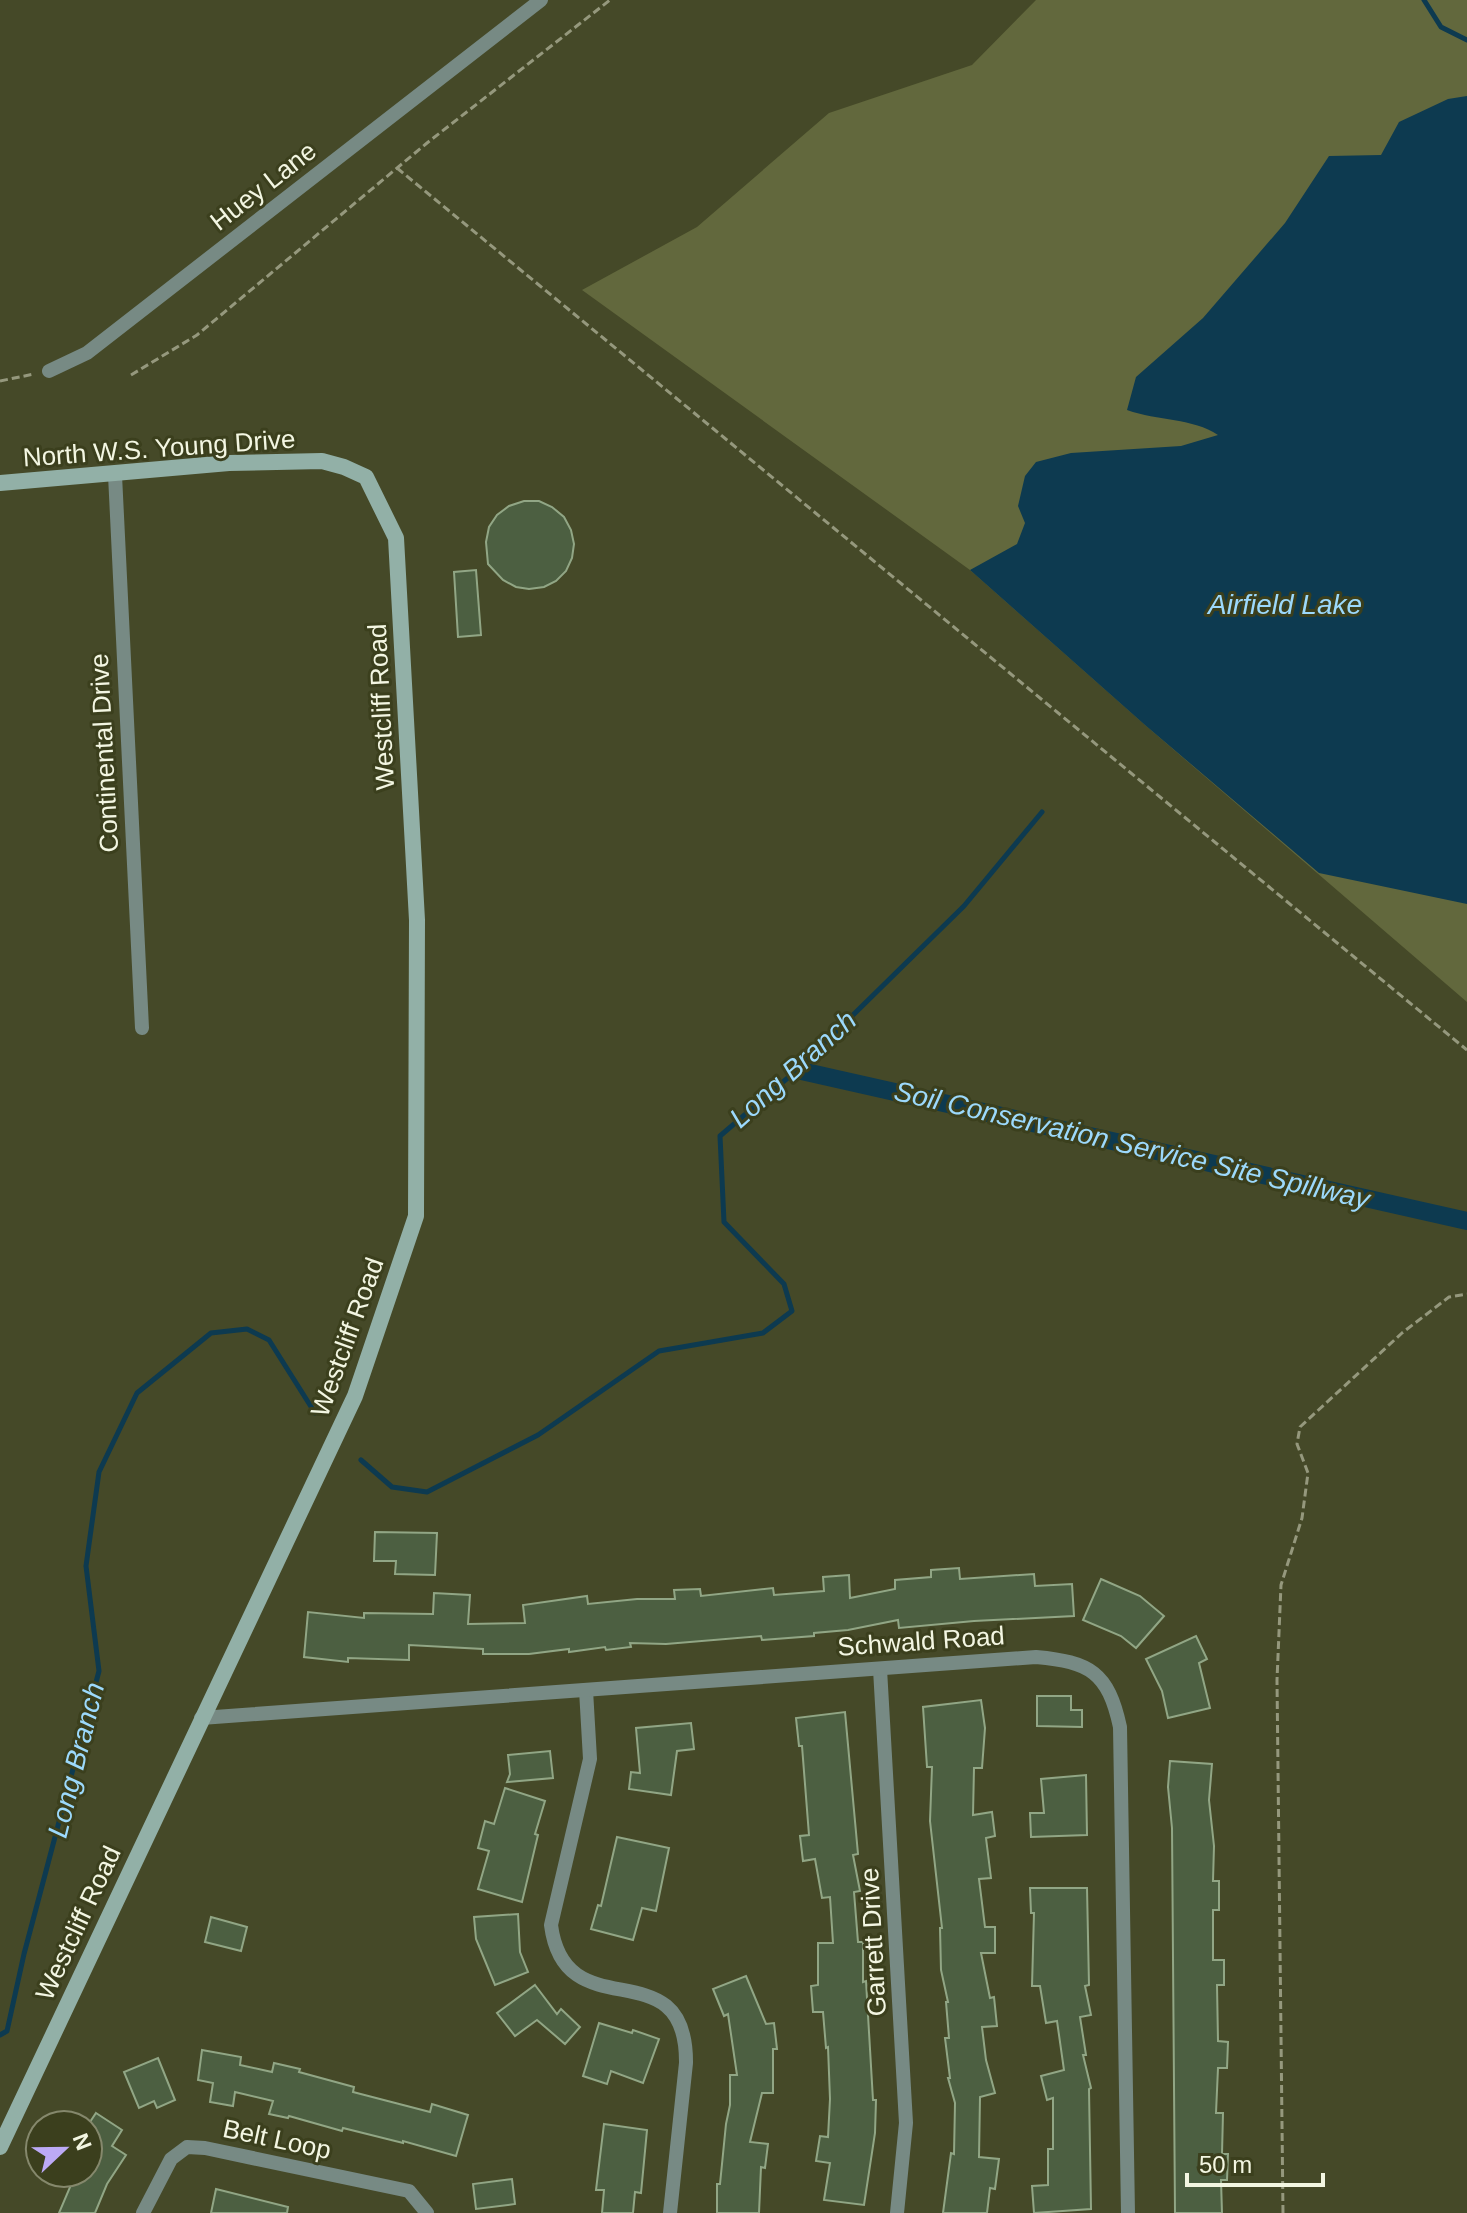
<svg xmlns="http://www.w3.org/2000/svg" width="1467" height="2213" font-family="Helvetica,sans-serif">
<style>
.green{fill:#62683d}
.water{fill:#0d3a50}
.lines{fill:none;stroke-linecap:round;stroke-linejoin:round}
.stream{stroke:#0d3a50;stroke-width:5}
.canal{stroke:#0d3a50;stroke-width:18}
.building{fill:#4c5f41;stroke:#91a685;stroke-width:2}
.path{stroke:#95987d;stroke-width:3;stroke-dasharray:8 4;stroke-linecap:butt}
.street{stroke:#778a84;stroke-width:14}
.secondary{stroke:#92b0a7;stroke-width:16}
.labels{text-anchor:middle;dominant-baseline:central;stroke-width:6;stroke-linejoin:round;paint-order:stroke}
.street-label{font-size:26px;fill:#f3f6e2;stroke:#3b3f1d}
.water-label{font-size:28px;font-style:italic;fill:#9cd9fc;stroke:#3b3f1d}
</style>
<rect width="100%" height="100%" fill="#454928"/>
<!-- green -->
<path class="green" d="M1036,0H1467V1002L1145,725L970,570L582,290L697,227L829,113L972,65Z"/>
<!-- water -->
<path class="water" d="M1467,96V904L1319,873L1145,725L970,570L1017,544L1025,523L1018,506L1025,476L1036,462L1071,453L1181,446L1218,435C1193,418 1158,421 1127,410L1136,377L1203,318L1285,223L1329,156L1381,155L1399,122L1448,99Z"/>
<g class="lines">
<!-- stream -->
<g class="stream">
<path d="M1424,0L1441,27L1467,40"/>
<path d="M361,1460L392,1487L427,1492L538,1435L659,1351L763,1333L792,1311L784,1284L724,1222L720,1136L797,1070L964,906L1042,812"/>
<path d="M0,2035L7,2031L24,1954L99,1671L86,1566L99,1472L137,1393L211,1333L247,1329L269,1340L315,1413"/>
</g>
<!-- canal -->
<path class="canal" d="M797,1070L1467,1221"/>
</g>
<!-- building -->
<g class="building">
<path d="M524,501H539L552,507L564,517L571,530L574,544L572,558L566,571L556,581L544,587L529,589L516,587L503,580L488,564L486,542L489,527L497,515L509,506Z"/>
<path d="M476,570L481,635L458,637L454,572Z"/>
<path d="M375,1532L437,1533L435,1575L395,1574L396,1561H374Z"/>
<path d="M959,1568L960,1579L1034,1574L1035,1586L1072,1584L1074,1616L974,1621L899,1628L898,1620L848,1630L814,1633V1636L762,1640L761,1636L666,1644L630,1643L631,1647L606,1650L605,1647L569,1652V1649L529,1654H483V1649L409,1645V1660L348,1658V1662L304,1657L308,1612L364,1618V1613L433,1614L434,1593L470,1595L468,1624L525,1623L523,1605L587,1596L588,1604L637,1599H675L674,1590L700,1589L701,1596L773,1588L774,1595L824,1591L823,1577L849,1575L850,1598L895,1589V1580L931,1577V1570Z"/>
<path d="M1101,1579L1140,1596L1164,1616L1136,1648L1121,1636L1083,1620Z"/>
<path d="M1196,1636L1207,1659L1199,1663L1210,1708L1168,1718L1162,1691L1146,1659Z"/>
<path d="M1037,1696H1071V1710H1082V1727L1037,1726Z"/>
<path d="M981,1700L985,1728L982,1768H974L973,1815L992,1812L995,1836L986,1838L991,1878L979,1879L985,1927H995V1953H981L990,1998L994,1997L997,2026L982,2027L986,2060L995,2093L980,2097L979,2157L999,2159L995,2189L990,2188L987,2213H943L951,2153L954,2154L955,2103L948,2078H950L945,2038H949L946,2002H948L941,1970L940,1928H942L930,1821L932,1767H927L923,1707Z"/>
<path d="M845,1712L858,1854L853,1855L860,1891L854,1892L858,1942H863V1982L866,1981L873,2100H876L875,2133L864,2205L824,2200L830,2163L816,2161L820,2136L828,2137L830,2099L828,2047L826,2048L823,2012H813L811,1986L818,1985V1943H833L830,1897L822,1898L815,1859L803,1861L800,1836L809,1835L802,1746H799L796,1718Z"/>
<path d="M691,1723L694,1749L677,1751L671,1795L629,1789L631,1772L640,1773L636,1728Z"/>
<path d="M550,1751L553,1778L507,1782L510,1774L508,1755Z"/>
<path d="M1170,1761L1212,1764L1209,1800L1214,1846L1213,1881H1219V1910H1213V1960H1224V1985H1217L1218,2041L1228,2042L1227,2068H1218L1216,2113H1223L1222,2154H1228L1227,2180H1221L1222,2213H1175L1172,1828L1168,1787Z"/>
<path d="M1086,1775L1087,1835L1031,1837L1030,1813H1044L1041,1779Z"/>
<path d="M505,1788L545,1801L535,1834L538,1835L522,1902L478,1889L489,1851L478,1848L485,1821L494,1824Z"/>
<path d="M617,1837L669,1848L656,1911L642,1908L633,1940L591,1929L598,1905L601,1906Z"/>
<path d="M1030,1888H1087L1089,1985L1085,1986L1091,2015L1080,2017L1086,2055H1083L1091,2088L1089,2089L1091,2209L1034,2213L1032,2186L1048,2185V2149H1053V2098L1047,2100L1041,2076L1064,2070L1057,2021L1046,2023L1040,1986H1032L1034,1913H1031Z"/>
<path d="M518,1914L520,1952L528,1972L495,1985L476,1939L474,1917Z"/>
<path d="M211,1917L247,1927L241,1951L205,1942Z"/>
<path d="M746,1976L766,2024L774,2023L777,2049H773V2093H762L750,2142L768,2144L765,2168L761,2167L759,2213H717V2184H720L726,2124L730,2105V2075H737L728,2014L724,2016L713,1989Z"/>
<path d="M535,1985L557,2014L561,2009L580,2027L565,2044L537,2020L515,2036L497,2013Z"/>
<path d="M599,2023L632,2033L633,2030L659,2039L643,2083L611,2071L607,2084L583,2076Z"/>
<path d="M202,2050L241,2057L240,2065L272,2072L274,2063L300,2069L299,2072L354,2087L353,2092L430,2112L432,2104L468,2115L456,2156L403,2141V2143L343,2128L342,2131L289,2116L288,2118L269,2114L273,2101L235,2092L233,2106L210,2102L213,2083L198,2080Z"/>
<path d="M158,2058L175,2100L157,2108L154,2101L139,2108L124,2072Z"/>
<path d="M96,2113L122,2130L112,2146L126,2155L107,2184L95,2213H59L76,2173H88V2125Z"/>
<path d="M604,2124L647,2130L641,2193L635,2192L633,2213H602L604,2190H596Z"/>
<path d="M512,2179L515,2204L476,2209L473,2184Z"/>
<path d="M216,2189L288,2207L287,2213H211Z"/>
</g>
<g class="lines">
<!-- path -->
<g class="path">
<path d="M397,168L1467,1050"/>
<path d="M131,375L197,335L427,143L610,0"/>
<path d="M0,381L34,374"/>
<path d="M1283,2213L1277,1680L1281,1585L1302,1518L1308,1473L1297,1444L1300,1427L1402,1333L1449,1297L1467,1294"/>
</g>
<!-- street -->
<g class="street">
<path d="M49,371L87,353L541,0"/>
<path d="M115,475L142,1028"/>
<path d="M880,1669L906,2123L897,2213"/>
<path d="M586,1690L590,1759L551,1925C565,2033 687,1945 686,2063L670,2213"/>
<path d="M201,1718L1036,1657C1090,1662 1108,1672 1120,1727L1128,2213"/>
<path d="M143,2213L171,2159L187,2147L205,2148L409,2191L427,2213"/>
</g>
<!-- secondary -->
<path class="secondary" d="M0,483L229,463L322,461L344,467L366,477L396,538L417,920L416,1216L355,1396L0,2147"/>
</g>
<g class="labels">
<!-- street labels -->
<g class="street-label">
<text transform="translate(263 186) rotate(-38)">Huey Lane</text>
<text transform="translate(159 448) rotate(-4)">North W.S. Young Drive</text>
<text transform="translate(381 707) rotate(-93)">Westcliff Road</text>
<text transform="translate(104 753) rotate(-93)">Continental Drive</text>
<text transform="translate(347 1337) rotate(-70)">Westcliff Road</text>
<text transform="translate(921 1641) rotate(-4)">Schwald Road</text>
<text transform="translate(78 1923) rotate(-65)">Westcliff Road</text>
<text transform="translate(873 1942) rotate(-93)">Garrett Drive</text>
<text transform="translate(277 2139) rotate(12)">Belt Loop</text>
</g>
<!-- water labels -->
<g class="water-label">
<text x="1285" y="604">Airfield Lake</text>
<text transform="translate(793 1069) rotate(-42)">Long Branch</text>
<text transform="translate(1132 1145) rotate(13)">Soil Conservation Service Site Spillway</text>
<text transform="translate(76 1760) rotate(-76)">Long Branch</text>
</g>
</g>
<!-- north arrow -->
<g transform="translate(64 2149) rotate(68)"><circle r="38" fill="#3b3f1d" stroke="#85886c" stroke-width="2"/>
<path d="M0-6L14 30L0 20L-14 30Z" fill="#bcaaf6"/>
<text y="-12" font-size="22" font-weight="bold" text-anchor="middle" fill="#f3f6e2">N</text>
</g>
<!-- scale -->
<path d="M1187 2173v12h136v-12" fill="none" stroke="#f3f6e2" stroke-width="4"/>
<text x="1199" y="2173" font-size="24" fill="#f3f6e2" stroke="#3b3f1d" stroke-width="6" paint-order="stroke">50 m</text>
</svg>
